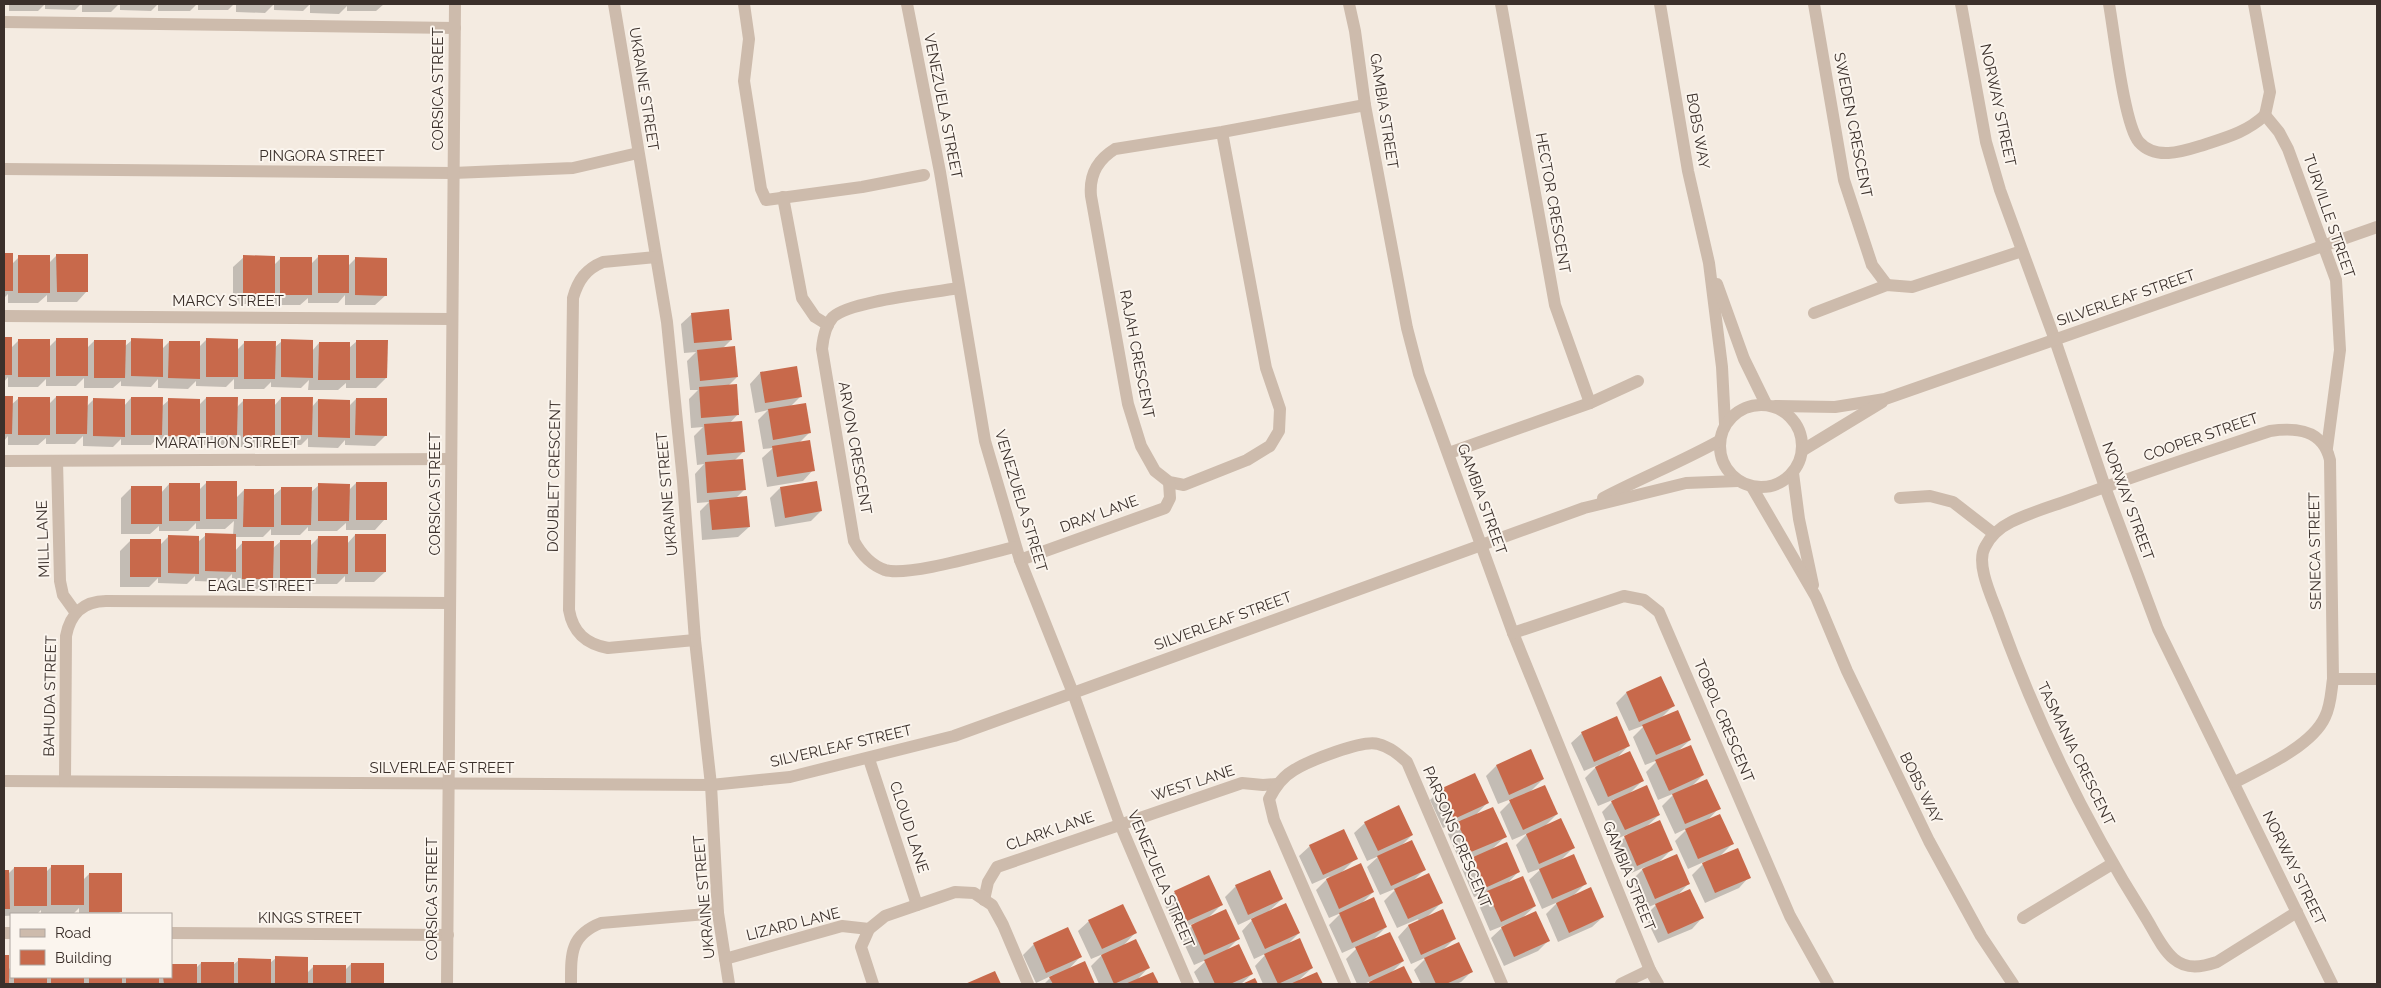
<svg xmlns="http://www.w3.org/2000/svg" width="2381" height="988" font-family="Raleway,sans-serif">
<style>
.shadow{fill:#0003;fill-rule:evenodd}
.building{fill:#c8694b}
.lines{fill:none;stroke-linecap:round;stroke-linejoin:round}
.minor{stroke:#cdbbac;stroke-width:12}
.labels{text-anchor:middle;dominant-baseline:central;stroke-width:4;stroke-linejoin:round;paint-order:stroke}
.street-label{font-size:15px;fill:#3b302b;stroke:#fbf5ee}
</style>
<rect width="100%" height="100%" fill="#f4ebe1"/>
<!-- shadow -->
<g class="shadow">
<path d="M9,4H45L38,11H9Z"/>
<path d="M45,4H81L75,10L45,9Z"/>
<path d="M82,4H119L111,12H82Z"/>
<path d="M120,4H158L151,11L120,10Z"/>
<path d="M158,4H197L190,11H158Z"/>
<path d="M198,4H234L228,10H198Z"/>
<path d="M236,4H310L303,11L274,10V4L265,13L236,12Z"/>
<path d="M310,4H384L376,11H347V6L339,14L310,13Z"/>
<path d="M4,254H12V264L19,257L49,263L57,255L87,291L77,302H47V295L38,303H8V294L4,298Z"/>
<path d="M244,257L274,265L281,258L311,264L318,257L348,266L356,258L386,295L375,305H345V295L338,303H308V298L300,305H270V297L263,304H233V267Z"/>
<path d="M692,314L731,340L722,349L737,377L728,386L738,414L729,424L743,452L734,461L744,490L735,499L749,527L738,537L702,540L700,511L709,502L697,503L695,474L704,464L697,465L694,436L703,427L691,428L689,399L698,390H690L687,361L696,352L684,353L681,324Z"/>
<path d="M4,338H11V348L19,340L49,347L57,339L86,349L94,341L124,347L132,340L162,349L169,342L199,347L207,339L237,350L245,342L274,348L282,341L312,351L319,343L349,348L357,341L386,378L376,388H346V383L338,390H308L309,380L301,388L271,387V382L264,389H234V379L226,387L196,386V381L188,389L158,388V379L151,387L121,386V381L113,388H84V378L76,386H46V379L38,387H8V377L4,382Z"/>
<path d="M760,373L801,396L791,406L809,433L799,443L813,470L803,481L767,487L762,458L773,448L763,449L758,420L768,410L755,413L750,384Z"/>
<path d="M4,397H12L11,405L19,398L49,404L56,397L86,407L94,399L124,406L131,398L161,407L169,400L199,405L206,398L236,408L244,400L274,406L281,398L311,408L318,400L349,406L356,399L386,435L375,446L345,445V440L338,448L308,447V438L301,445H271V439L263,447H233V437L225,445H196V439L188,447L158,446V437L151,445H121V439L113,447L83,446V436L75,444H46V438L38,445H8V436L4,441ZM199,433L227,434V436H199Z"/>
<path d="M207,482L236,498L244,490L273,496L281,489L310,493L319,485L348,491L356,483L385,519L375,530H346V523L337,531H308V527L300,535H271V529L263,537H235V551L243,542L272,549L281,541L310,546L318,538L347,544L355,535L385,572L374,582H345V576L337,584H307V579L299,588H270V581L261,589H232V574L224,582L195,581V576L187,584L158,583V578L149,587H120V551L131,540L160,545L169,536L198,542L206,535H233L234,521L225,529H196V523L188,531H159V526L150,534H121V498L132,487L161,493L169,484L199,490Z"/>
<path d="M780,488L821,511L811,521L775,527L770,498Z"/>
<path d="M1626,693L1673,706L1661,718L1690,740L1677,752L1703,775L1690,788L1719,808L1707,821L1732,844L1719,857L1749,877L1739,888L1705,903L1692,875L1706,861L1688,869L1675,841L1688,828L1675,834L1662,806L1675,793L1658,800L1646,772L1658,760L1645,765L1633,737L1645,725L1629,731L1616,703Z"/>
<path d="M1582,733L1628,746L1616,759L1642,781L1629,794L1659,815L1646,827L1671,850L1658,863L1689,883L1677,896L1702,918L1692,929L1658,943L1645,916L1658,903L1644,909L1632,880L1645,867L1627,875L1615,847L1628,834L1614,840L1602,812L1615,799L1598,806L1585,778L1598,765L1584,771L1571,743Z"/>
<path d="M1496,766L1543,779L1529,793L1557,814L1544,827L1573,848L1560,861L1586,883L1573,896L1603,917L1592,927L1558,942L1546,914L1558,902L1542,909L1529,880L1542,868L1528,873L1516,845L1528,833L1512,840L1500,812L1514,798L1498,804L1486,776Z"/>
<path d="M1441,790L1487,803L1474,817L1505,837L1491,850L1518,872L1506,885L1535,906L1521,919L1548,941L1538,951L1504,966L1491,938L1505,925L1490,931L1478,903L1490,891L1474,897L1462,869L1475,856L1460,862L1448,834L1461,820L1443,828L1430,800Z"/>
<path d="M1365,823L1412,835L1401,846L1425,869L1412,882L1441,903L1427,917L1455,938L1442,951L1471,972L1461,982L1456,984H1421L1414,970L1427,957L1411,964L1398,937L1408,926L1419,921L1418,919L1397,928L1384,901L1397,888L1380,895L1367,867L1379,856L1367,861L1354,833Z"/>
<path d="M1310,846L1356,858L1342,872L1373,892L1360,905L1386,927L1372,941L1403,961L1390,974L1404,968L1411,984H1369L1373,980L1364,984H1357L1346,959L1360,945L1342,953L1329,925L1341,913L1329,918L1316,890L1330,876L1312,884L1299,856Z"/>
<path d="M52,866L83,880L89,874L121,911L118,914H79V908L73,914H41V910L37,914L4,916V871H8V874L14,868L46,872Z"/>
<path d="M1269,871L1282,899L1268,912L1299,933L1287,945L1312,968L1298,981L1316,973L1321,984H1263L1255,966L1267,953L1254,959L1242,931L1255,917L1238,925L1225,897L1236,886Z"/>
<path d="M1208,877L1221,905L1208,918L1238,939L1225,952L1252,974L1241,984H1200L1194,972L1208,959L1194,965L1181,937L1195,923L1177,930L1164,903L1174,893Z"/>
<path d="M1089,921L1135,933L1123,946L1148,968L1136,981L1152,973L1157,984H1099L1091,966L1103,954L1091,959L1078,931Z"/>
<path d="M1034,944L1080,957L1067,971L1084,963L1094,984H1044L1053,975L1036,983L1023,955Z"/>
<path d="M4,956H8V970L11,967V977H171L195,969L201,963L233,965L239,960L270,963L276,958L307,973L314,966L345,970L351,964H382V984H4Z"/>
</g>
<!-- building -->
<g class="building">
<rect x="4" y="253" width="9" height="38"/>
<path d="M56,254H88V292H57Z"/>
<rect x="18" y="255" width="32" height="38"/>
<path d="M243,255L275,256V294H243Z"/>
<rect x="318" y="255" width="31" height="38"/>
<rect x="280" y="257" width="32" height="38"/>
<path d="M355,257L387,258V296L355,295Z"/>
<path d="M729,309L732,340L694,343L691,313Z"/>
<rect x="4" y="337" width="8" height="38"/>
<rect x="56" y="338" width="32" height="38"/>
<path d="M131,338L163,339V377L131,376Z"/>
<path d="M206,338L238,339V377H206Z"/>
<rect x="18" y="339" width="32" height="38"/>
<path d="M281,339L313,340V378L281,377Z"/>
<path d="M94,340H126L125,378H94Z"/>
<path d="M356,340H388L387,378H356Z"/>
<path d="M169,341H200V379L168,378Z"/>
<path d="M244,341H276L275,379H244Z"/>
<path d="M319,342H350V380H318Z"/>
<path d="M735,346L738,377L700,381L697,350Z"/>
<path d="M797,366L802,397L765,403L760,372Z"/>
<path d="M737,384L739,415L701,418L699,387Z"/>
<path d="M4,396H13L12,434H4Z"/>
<path d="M56,396H88L87,434H56Z"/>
<rect x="18" y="397" width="32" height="38"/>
<path d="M131,397H163L162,435H131Z"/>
<path d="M206,397H238L237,435H206Z"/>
<path d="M281,397H313L312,435H281Z"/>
<path d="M93,398L125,399V437L93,436Z"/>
<path d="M168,398L200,399V437L168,436Z"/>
<path d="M356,398H387V436L355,435Z"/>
<rect x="243" y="399" width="32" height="38"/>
<path d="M318,399L350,400V438L318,437Z"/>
<path d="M806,403L811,433L773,440L768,409Z"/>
<path d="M742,421L745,452L707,455L704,424Z"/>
<path d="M810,440L815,471L777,477L772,446Z"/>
<path d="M743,459L746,490L707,493L705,462Z"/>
<rect x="206" y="481" width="31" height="38"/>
<path d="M817,481L822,511L785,518L780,487Z"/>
<rect x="356" y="482" width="31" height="38"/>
<rect x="169" y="483" width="31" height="38"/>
<path d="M318,483L350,484L349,521H318Z"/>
<rect x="131" y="486" width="31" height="38"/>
<path d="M281,487H312L311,525H281Z"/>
<path d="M244,489H274V527H243Z"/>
<path d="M747,496L750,527L712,530L709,500Z"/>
<path d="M205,533L236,534V572L205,571Z"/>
<rect x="355" y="534" width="31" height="38"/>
<path d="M168,535L199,536V574L168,573Z"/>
<path d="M318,536H348V574H317Z"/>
<rect x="130" y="539" width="31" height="38"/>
<rect x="280" y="540" width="31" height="38"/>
<path d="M242,541H274L273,579H242Z"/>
<path d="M1661,676L1675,706L1639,722L1626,692Z"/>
<path d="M1678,710L1691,740L1656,755L1642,725Z"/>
<path d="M1617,716L1630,746L1594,762L1581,732Z"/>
<path d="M1691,745L1704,775L1669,791L1655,760Z"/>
<path d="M1531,749L1544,779L1509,795L1496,765Z"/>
<path d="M1630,751L1644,781L1608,797L1595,767Z"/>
<path d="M1475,773L1489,803L1454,819L1440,789Z"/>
<path d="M1707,779L1721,809L1685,824L1672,794Z"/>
<path d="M1545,785L1558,814L1523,830L1509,800Z"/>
<path d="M1647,785L1660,815L1625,830L1611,801Z"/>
<path d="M1399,805L1413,835L1378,851L1364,822Z"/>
<path d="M1493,807L1507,837L1471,852L1457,822Z"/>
<path d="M1720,814L1734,844L1698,859L1685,829Z"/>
<path d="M1561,818L1575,848L1539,864L1526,834Z"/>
<path d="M1660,820L1673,850L1637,866L1624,836Z"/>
<path d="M1344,829L1358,859L1323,875L1309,845Z"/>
<path d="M1412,840L1426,870L1391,886L1377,856Z"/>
<path d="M1507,842L1520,872L1485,888L1471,858Z"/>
<path d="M1738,848L1751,878L1715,893L1702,863Z"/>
<path d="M1574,854L1587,884L1552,899L1539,869Z"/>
<path d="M1677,854L1690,884L1655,899L1642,869Z"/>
<path d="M1361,863L1374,892L1339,909L1326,879Z"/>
<rect x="51" y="865" width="33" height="40"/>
<rect x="14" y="867" width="33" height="39"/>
<path d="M4,870H9L10,909H4Z"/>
<path d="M1270,870L1283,899L1248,915L1235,885Z"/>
<rect x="89" y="873" width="33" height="39"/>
<path d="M1429,873L1443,903L1408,919L1394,889Z"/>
<path d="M1209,875L1223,905L1187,921L1174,891Z"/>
<path d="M1523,876L1536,906L1501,922L1487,891Z"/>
<path d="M1591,887L1604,917L1569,933L1556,903Z"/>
<path d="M1690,889L1704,918L1668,934L1655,904Z"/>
<path d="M1374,897L1387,927L1352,943L1339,913Z"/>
<path d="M1286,903L1300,933L1265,949L1251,919Z"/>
<path d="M1123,904L1137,933L1102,949L1088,920Z"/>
<path d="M1226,909L1240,939L1204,955L1191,925Z"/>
<path d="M1443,909L1456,939L1421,955L1408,925Z"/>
<path d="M1536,911L1550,941L1514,957L1501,927Z"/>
<path d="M1068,927L1082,957L1046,973L1033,943Z"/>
<path d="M1390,932L1404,961L1369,977L1355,947Z"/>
<path d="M1300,938L1313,968L1278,984L1264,954Z"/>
<path d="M1136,939L1150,968L1114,984L1101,955Z"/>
<path d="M1459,942L1473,972L1446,984H1436L1424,958Z"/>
<path d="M1239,944L1253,974L1230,984H1215L1204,960Z"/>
<rect x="4" y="955" width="5" height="29"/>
<path d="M275,956L308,957V984H275Z"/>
<path d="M238,958L271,959V984H238Z"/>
<path d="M1085,961L1095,984H1053L1049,977Z"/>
<rect x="201" y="962" width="33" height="22"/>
<rect x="351" y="963" width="33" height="21"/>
<path d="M171,964H197V984H164L163,977H171Z"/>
<rect x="313" y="965" width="33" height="19"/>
<path d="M1404,966L1413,984H1370L1369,982Z"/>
<path d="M995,971L1001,984H965Z"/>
<path d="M1153,972L1159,984H1125Z"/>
<path d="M1317,972L1323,984H1290Z"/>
<rect x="14" y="977" width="33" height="7"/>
<rect x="51" y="977" width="33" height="7"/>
<rect x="89" y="977" width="33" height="7"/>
<rect x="126" y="977" width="33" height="7"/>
<path d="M1255,978L1258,984H1242Z"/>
</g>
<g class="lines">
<!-- minor -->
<g class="minor">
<path d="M614,4L667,322L683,481L695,640L711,785L718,913L729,984"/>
<path d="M744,4L749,39L744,81L761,189L766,200L862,187L924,175"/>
<path d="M907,4L940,172L985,441L1020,560L1073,693L1120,824L1188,984"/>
<path d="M1349,4L1355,31L1365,105L1407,328L1419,374L1513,633L1650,970L1658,984"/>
<path d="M1501,4L1555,305L1590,403"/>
<path d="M1660,4L1688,171L1709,263L1722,367L1725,424"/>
<path d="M1814,4L1844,180L1872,265L1887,285"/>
<path d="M1961,4L1986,142L2000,190L2055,340L2105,487L2158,629L2332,984"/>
<path d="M2109,4C2114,31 2124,125 2139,142C2155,160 2181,152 2200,146C2224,138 2246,133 2265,115"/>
<path d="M2254,4L2270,92L2265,115"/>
<path d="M4,22L455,28"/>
<path d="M2265,115L2279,132L2288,149L2336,280L2340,350L2327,448"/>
<path d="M1222,132L1266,368L1280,409L1279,431L1270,446L1247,460L1184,485L1169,482L1155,471L1141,446L1128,404L1091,196C1089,175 1097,160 1115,149L1222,132L1365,105"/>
<path d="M4,169L453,173L573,168L638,153"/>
<path d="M783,197L802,298L815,317L828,325"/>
<path d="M656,257L603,262C586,269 578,280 573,298L569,610C573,633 586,644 608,648L695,640"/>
<path d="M1717,284L1744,359L1766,404"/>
<path d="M958,288C932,293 850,301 833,317C825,326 823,338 822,349L854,541C861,554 871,565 885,570C908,577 988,553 1015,547"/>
<path d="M1814,313L1887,285L1912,287L2022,251"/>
<path d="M4,316L452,319"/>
<circle cx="1761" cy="446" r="41"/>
<path d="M1775,406L1835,407L1885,399L2377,227"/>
<path d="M1803,450L1882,402"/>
<path d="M1449,453L1590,403L1638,381"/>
<path d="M4,461L451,459"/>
<path d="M57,461L60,581L63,595L76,613"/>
<path d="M1793,473L1799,519L1813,585"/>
<path d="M1752,487L1816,597L1847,671L1929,841L1981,936L2013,984"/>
<path d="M1603,498C1641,478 1681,462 1719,441"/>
<path d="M1900,498L1930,496L1953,502L1993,533"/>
<path d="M1020,560L1165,508L1170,498L1169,482"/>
<path d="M1513,633L1624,596L1644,600L1659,612L1790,916L1828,984"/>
<path d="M869,759L917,905"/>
<path d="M4,781L711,785L790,777L954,736L1584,508L1686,483L1738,481"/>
<path d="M65,781L66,636C70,614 84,601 106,601L450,603"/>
<path d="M2235,782C2262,768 2312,746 2325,717C2331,705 2331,692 2333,679H2377"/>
<path d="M984,900L988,882L997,867L1242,783L1263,785L1277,784"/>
<path d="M2297,912L2217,962C2202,967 2187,970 2174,959C2162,949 2154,931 2146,918C2086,823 2037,723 1999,617C1993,600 1975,564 1985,547C1991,535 1999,528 2011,522C2033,511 2057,505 2080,496C2143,473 2207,452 2270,431C2297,427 2323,430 2330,460L2333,679"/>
<path d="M2023,918L2112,864"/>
<path d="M4,933H11"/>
<path d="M171,933L448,935"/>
<path d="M725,959L842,926L869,929"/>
<path d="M447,984L455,4"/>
<path d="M571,984C571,954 570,935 601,923L718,913"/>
<path d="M873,984L861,947L869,929L885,916L955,892L974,893L992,905L1003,925L1028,984"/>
<path d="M1345,984L1274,820L1269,799C1275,787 1282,777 1294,770C1309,761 1363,739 1378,744C1390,747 1398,754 1407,762L1502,984"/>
<path d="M1621,984L1650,970"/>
</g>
</g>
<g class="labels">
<!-- street labels -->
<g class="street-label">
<text transform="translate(438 89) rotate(-90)">CORSICA STREET</text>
<text transform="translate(644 89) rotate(81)">UKRAINE STREET</text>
<text transform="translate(1998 105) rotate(78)">NORWAY STREET</text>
<text transform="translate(943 106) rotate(79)">VENEZUELA STREET</text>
<text transform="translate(1384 111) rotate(81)">GAMBIA STREET</text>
<text transform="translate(1853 125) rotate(79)">SWEDEN CRESCENT</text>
<text transform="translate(1698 131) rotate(80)">BOBS WAY</text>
<text x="322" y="156">PINGORA STREET</text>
<text transform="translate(1553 203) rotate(80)">HECTOR CRESCENT</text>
<text transform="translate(2329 216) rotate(71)">TURVILLE STREET</text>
<text transform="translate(2126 298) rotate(-19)">SILVERLEAF STREET</text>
<text x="228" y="301">MARCY STREET</text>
<text transform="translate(1137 354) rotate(79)">RAJAH CRESCENT</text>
<text transform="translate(2201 437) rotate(-19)">COOPER STREET</text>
<text x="227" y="443">MARATHON STREET</text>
<text transform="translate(855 448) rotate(80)">ARVON CRESCENT</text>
<text transform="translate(554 476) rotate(-89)">DOUBLET CRESCENT</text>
<text transform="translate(435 494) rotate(-90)">CORSICA STREET</text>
<text transform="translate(667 494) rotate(-95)">UKRAINE STREET</text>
<text transform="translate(1482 499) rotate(70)">GAMBIA STREET</text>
<text transform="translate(1021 501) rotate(73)">VENEZUELA STREET</text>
<text transform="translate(2128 501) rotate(70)">NORWAY STREET</text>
<text transform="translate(1099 514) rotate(-20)">DRAY LANE</text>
<text transform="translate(43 539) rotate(-92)">MILL LANE</text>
<text transform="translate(2315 551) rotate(-91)">SENECA STREET</text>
<text x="261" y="586">EAGLE STREET</text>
<text transform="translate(1223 621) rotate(-20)">SILVERLEAF STREET</text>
<text transform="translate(50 696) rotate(-89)">BAHUDA STREET</text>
<text transform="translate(1724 721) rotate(67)">TOBOL CRESCENT</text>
<text transform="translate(841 746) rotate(-13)">SILVERLEAF STREET</text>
<text transform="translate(2076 754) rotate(64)">TASMANIA CRESCENT</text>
<text x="442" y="768">SILVERLEAF STREET</text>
<text transform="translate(1193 783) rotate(-18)">WEST LANE</text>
<text transform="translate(1921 788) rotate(64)">BOBS WAY</text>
<text transform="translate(909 827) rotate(72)">CLOUD LANE</text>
<text transform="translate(1050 831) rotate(-19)">CLARK LANE</text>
<text transform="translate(1457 837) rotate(67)">PARSONS CRESCENT</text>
<text transform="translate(2294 868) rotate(64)">NORWAY STREET</text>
<text transform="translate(1629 876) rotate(68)">GAMBIA STREET</text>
<text transform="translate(1161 879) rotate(67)">VENEZUELA STREET</text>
<text transform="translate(704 897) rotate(-95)">UKRAINE STREET</text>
<text transform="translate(432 899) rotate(-90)">CORSICA STREET</text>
<text x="310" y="918">KINGS STREET</text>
<text transform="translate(793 924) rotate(-14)">LIZARD LANE</text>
</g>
</g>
<!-- border -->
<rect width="2381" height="988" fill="none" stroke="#3b302b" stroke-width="10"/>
<!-- legend -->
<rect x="10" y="913" width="162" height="65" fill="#fbf5ee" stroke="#aea6a0"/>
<rect x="20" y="929" width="25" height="8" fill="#cdbbac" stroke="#aea6a0"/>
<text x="55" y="938" font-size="15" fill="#3b302b">Road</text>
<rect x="20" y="950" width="25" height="15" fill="#c8694b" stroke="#aea6a0"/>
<text x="55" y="963" font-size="15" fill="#3b302b">Building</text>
</svg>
